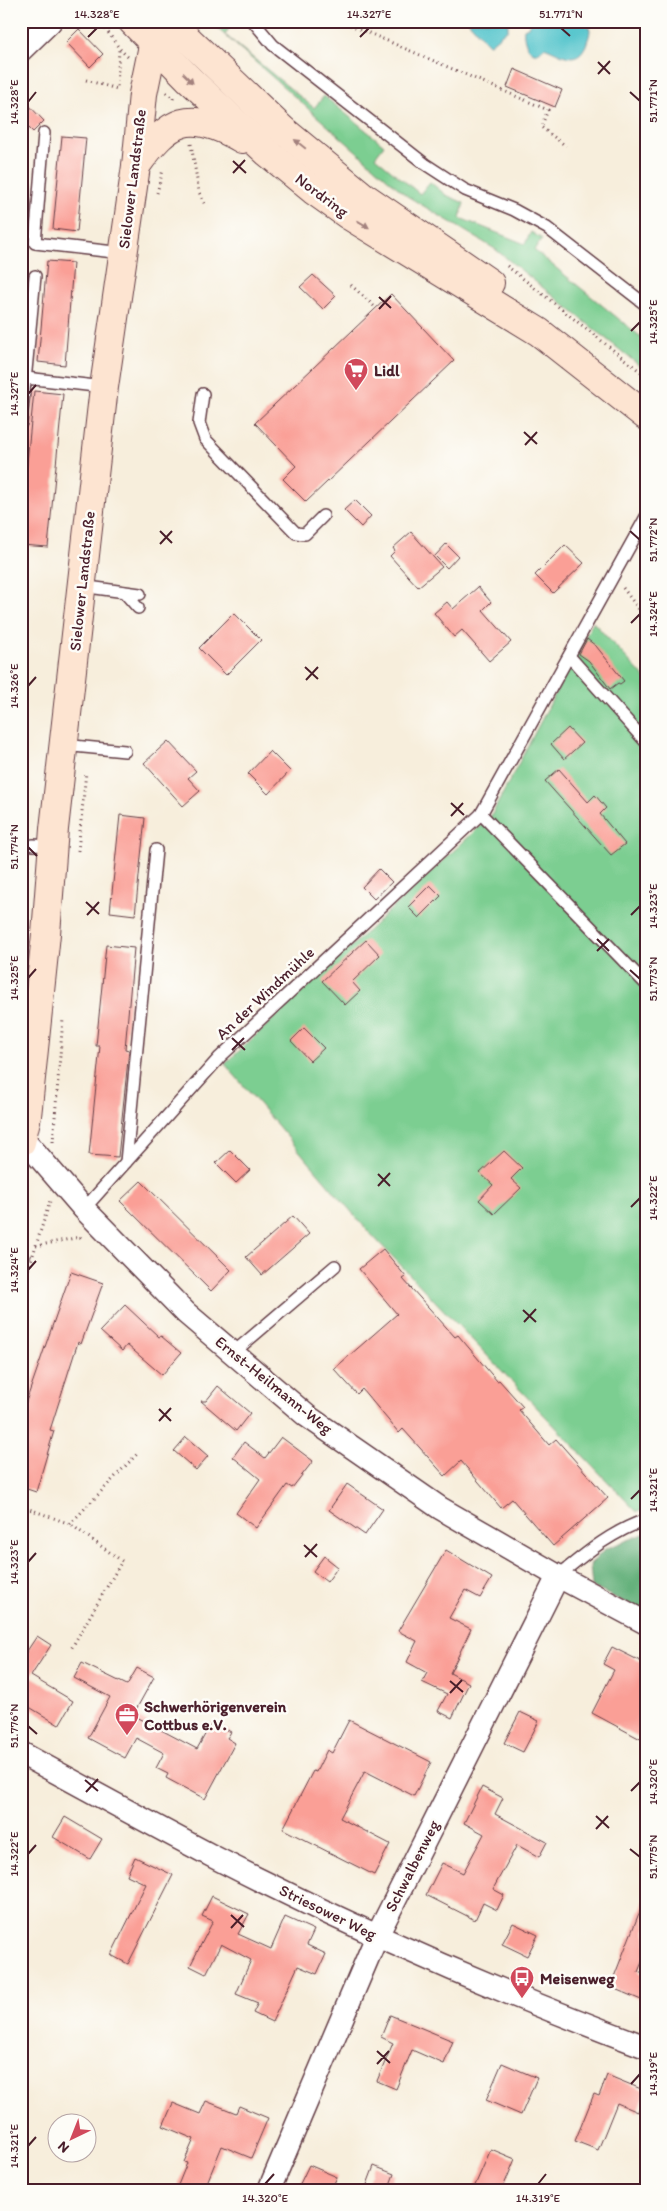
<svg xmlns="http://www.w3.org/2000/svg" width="667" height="2211" font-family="Itim,sans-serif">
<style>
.green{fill:#7cce91;stroke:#63765e}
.forest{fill:#65b17b;stroke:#586853}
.water{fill:#58c6cd;stroke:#51727c}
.building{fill:#fa9f96}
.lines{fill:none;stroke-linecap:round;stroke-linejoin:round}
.service-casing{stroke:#643e46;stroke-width:14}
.minor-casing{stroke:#643e46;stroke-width:25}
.secondary-casing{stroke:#643e46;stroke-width:30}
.path{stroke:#643e46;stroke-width:3;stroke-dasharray:1 4;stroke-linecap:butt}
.service{stroke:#fff;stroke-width:11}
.minor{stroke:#fff;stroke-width:22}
.secondary{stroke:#fde4d1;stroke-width:28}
.oneway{fill:#a4827e}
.ticks{fill:none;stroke:#4a1f2b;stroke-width:2}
.labels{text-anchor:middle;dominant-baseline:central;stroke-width:5;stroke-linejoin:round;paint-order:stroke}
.street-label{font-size:16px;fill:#4a1f2b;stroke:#fdfcf7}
.poi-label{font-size:16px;font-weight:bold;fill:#4a1f2b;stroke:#fdfcf7;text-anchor:start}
.neatline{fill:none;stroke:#4a1f2b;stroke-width:2}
.ticks-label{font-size:12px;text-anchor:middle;fill:#4a1f2b}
</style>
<rect width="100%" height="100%" fill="#fdfcf7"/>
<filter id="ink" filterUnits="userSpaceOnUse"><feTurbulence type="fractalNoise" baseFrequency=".02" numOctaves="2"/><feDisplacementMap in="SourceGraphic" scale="10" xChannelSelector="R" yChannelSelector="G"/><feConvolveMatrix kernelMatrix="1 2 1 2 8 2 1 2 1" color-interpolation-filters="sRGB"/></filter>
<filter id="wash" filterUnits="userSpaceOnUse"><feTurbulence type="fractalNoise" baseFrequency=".0096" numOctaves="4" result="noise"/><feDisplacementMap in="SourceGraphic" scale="20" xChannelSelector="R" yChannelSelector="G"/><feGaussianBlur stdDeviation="1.12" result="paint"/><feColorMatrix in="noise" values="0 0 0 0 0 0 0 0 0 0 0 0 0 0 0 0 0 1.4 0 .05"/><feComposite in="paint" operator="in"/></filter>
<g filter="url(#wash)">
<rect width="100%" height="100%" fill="#f7eedc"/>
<!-- green -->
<g class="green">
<path d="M209,21H233L225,35L314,108L324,96L384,145L375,157L420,194L430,182L446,195L464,203L460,218L525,244L531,232L542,239L534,250L646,341V371L495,249L407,196Z"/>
<path d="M593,622L646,679V1509L637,1512L367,1230L225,1064L491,816Z"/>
</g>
<!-- forest -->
<path class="forest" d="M646,1533V1612L592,1587L590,1565L605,1549Z"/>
<!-- water -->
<g class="water">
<path d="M468,21H505L508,25V29L490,44L487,43Z"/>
<path d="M531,21H582L590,29C590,35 588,39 586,45C576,67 561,53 544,47C533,64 522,42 524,29L528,27Z"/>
</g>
<g id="blocks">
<!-- building -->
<g class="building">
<path d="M79,29L103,54L90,67L66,42Z"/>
<path d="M514,69L562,90L555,107L507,87Z"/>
<path d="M21,97L44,121L33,132L21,120Z"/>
<path d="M62,136L86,138L77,232L53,229Z"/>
<path d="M47,261L73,263L65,365L38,362Z"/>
<path d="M313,275L336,296L323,309L300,287Z"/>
<path d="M391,294L454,361L306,502L283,479L296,466L255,423Z"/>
<path d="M34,391L63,394L48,547L21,545V524Z"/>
<path d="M355,500L371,516L361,527L344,510Z"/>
<path d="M411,532L442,567L418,587L390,556L395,551L393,548Z"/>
<path d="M446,544L458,556L447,568L435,556Z"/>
<path d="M565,545L584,563L553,593L535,575Z"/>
<path d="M478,587L491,602L483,610L511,642L489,661L462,630L454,637L434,613L447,602L453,609Z"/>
<path d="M234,613L261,640L226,675L199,648Z"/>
<path d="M587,639L596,646L624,681L620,684L618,683L610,689L589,661L579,654Z"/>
<path d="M568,728L582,743L564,759L551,744Z"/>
<path d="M168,741L196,771L188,778L200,791L183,806L144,763Z"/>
<path d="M270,751L290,771L268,794L248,774Z"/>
<path d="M559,769L588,802L595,795L606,808L600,814L625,844L611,855L545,781Z"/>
<path d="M120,815L145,818L135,915L110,912Z"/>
<path d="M379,869L392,882L374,899L362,887Z"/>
<path d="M430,885L441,896L419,918L408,907Z"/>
<path d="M366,940L380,955L352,982L360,991L345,1005L322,981Z"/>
<path d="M106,945L134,948L125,1049L129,1050L118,1157L89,1155L100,1046H96Z"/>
<path d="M304,1028L324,1048L310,1061L291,1041Z"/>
<path d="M230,1150L250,1170L236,1183L216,1163Z"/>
<path d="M504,1151L522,1168L511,1179L521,1188L494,1214L479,1200L493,1185L480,1173Z"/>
<path d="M141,1181L231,1270L211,1291L120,1201Z"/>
<path d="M293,1216L309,1234L262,1275L246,1257Z"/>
<path d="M383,1249L406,1277L403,1279L455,1337L458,1335L497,1381L499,1380L523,1407L519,1410L549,1445L556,1439L608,1498L553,1546L512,1499L501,1508L461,1461L445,1476L403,1429L399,1433L362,1389L357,1394L334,1369L397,1314L359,1269Z"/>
<path d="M71,1272L103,1283L81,1344L78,1342L50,1430L54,1431L36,1492L21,1487V1416Z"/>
<path d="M125,1305L159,1337L161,1336L181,1353L162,1375L127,1345L122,1351L100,1331Z"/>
<path d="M218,1386L250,1413L236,1431L201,1401H206Z"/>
<path d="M186,1437L208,1456L196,1470L174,1451Z"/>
<path d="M281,1437L313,1461L292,1488L287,1485L256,1528L236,1513L260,1479L233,1457L244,1442L265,1458Z"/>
<path d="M347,1484L383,1509L365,1535L329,1510Z"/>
<path d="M446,1550L492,1578L480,1598L465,1590L449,1618L471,1629L450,1673L469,1683L452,1718L438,1711L447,1694L422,1682L427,1673L407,1662L417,1641L398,1631Z"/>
<path d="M324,1556L338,1567L327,1582L313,1571Z"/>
<path d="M37,1636L51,1645L31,1676L73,1701L59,1725L21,1702V1660Z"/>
<path d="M612,1647L646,1664V1742L592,1713L614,1670L603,1664Z"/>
<path d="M82,1663L127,1685L137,1668L154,1677L133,1715L197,1749L212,1722L231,1732L227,1738L235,1743L205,1799L166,1778L168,1774L156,1768L164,1753L136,1738L125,1758L88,1738L110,1697L74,1678Z"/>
<path d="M520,1712L539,1721L523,1752L504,1743Z"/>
<path d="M349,1720L431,1762L414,1796L365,1771L340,1818L390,1844L374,1875L283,1829L313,1771L316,1772L327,1750L332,1753Z"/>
<path d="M482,1787L503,1798L495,1814L547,1842L539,1857L517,1845L493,1889L504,1895L497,1910L483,1903L475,1920L426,1895L442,1863L463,1873L484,1834L464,1823Z"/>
<path d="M65,1817L102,1839L90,1859L53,1837Z"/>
<path d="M135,1857L173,1875L128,1964L111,1955L146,1884L127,1875Z"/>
<path d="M212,1896L249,1914L238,1934L271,1949L285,1917L314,1930L307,1945L326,1954L317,1974L298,1966L272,2022L253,2013L258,2003L236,1994L251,1960L221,1944L206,1974L190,1966L213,1921L202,1916Z"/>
<path d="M645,1898L646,1952L638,1972L646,1975V2002L610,1987Z"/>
<path d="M513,1923L538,1935L527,1956L502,1944Z"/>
<path d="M390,2015L453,2041L444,2064L412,2050L396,2089L377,2081L393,2043L381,2037Z"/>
<path d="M502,2063L537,2078L521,2115L486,2100Z"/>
<path d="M607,2075L646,2091L638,2112L617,2103L598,2150L575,2141L594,2094L599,2096Z"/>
<path d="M206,2101L236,2113L239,2106L268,2118L251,2158L222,2146L204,2190H176L187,2163L184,2162L194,2139L163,2126L173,2103L200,2114Z"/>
<path d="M491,2149L515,2159L502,2190H473Z"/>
<path d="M309,2165L337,2177L331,2190H297Z"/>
<path d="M374,2166L394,2174L388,2190H365Z"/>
</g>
</g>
</g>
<g filter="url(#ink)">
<use href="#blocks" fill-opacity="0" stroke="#643e46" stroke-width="1"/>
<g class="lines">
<defs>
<g id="service">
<path d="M253,21L273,45L425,164L465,190L514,210L547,228L646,305"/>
<path d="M44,133L35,243L123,253"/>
<path d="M26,378L104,387"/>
<path d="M203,394L199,423L205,439L296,533L305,534L323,516"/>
<path d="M21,423L35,276"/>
<path d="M81,586L140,594"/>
<path d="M124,592L138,608"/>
<path d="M569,656L646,742"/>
<path d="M63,745L125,751"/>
<path d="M481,814L646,984"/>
<path d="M33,845L53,846"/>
<path d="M126,1162L156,850"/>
<path d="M84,1209L220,1057L481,814L646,517"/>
<path d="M233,1353L335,1266"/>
<path d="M558,1576C585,1554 612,1531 646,1520"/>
</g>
<g id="minor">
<path d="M21,50L50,22"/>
<path d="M21,1136L84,1209L186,1313L307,1416L440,1508L558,1576L646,1623"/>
<path d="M21,1753C85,1788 149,1823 214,1857C354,1929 499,1992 646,2047"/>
<path d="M269,2190L377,1936L558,1576"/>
</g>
<g id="secondary">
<path d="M132,21L188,78L268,153L313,190L348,215L539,332L646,416"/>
<path d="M169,21L283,130L363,196L490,283"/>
<path d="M136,166C170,118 189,109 242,139"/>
<path d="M21,1142L27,1116L46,934L54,829L104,387L136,166L143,94L158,21"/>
</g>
</defs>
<!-- service casing -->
<use href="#service" class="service-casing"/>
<!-- minor casing -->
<use href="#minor" class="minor-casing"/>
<!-- secondary casing -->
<use href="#secondary" class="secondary-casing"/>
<!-- path -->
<g class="path">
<path d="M99,21C110,33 116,47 128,57"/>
<path d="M341,21L548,110L541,127L566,146"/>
<path d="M86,80L117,89L119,49"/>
<path d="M166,92L173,99L174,96"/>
<path d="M191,144L199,192L205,205"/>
<path d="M157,193L163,170"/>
<path d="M507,266L646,376"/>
<path d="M351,285L376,308"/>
<path d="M623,588L646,619"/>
<path d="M78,851L86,772"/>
<path d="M53,1142L63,1019"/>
<path d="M36,1246L80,1237L82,1239"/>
<path d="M21,1253L33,1257"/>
<path d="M21,1293L50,1201"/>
<path d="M21,1506L70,1524L122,1561L71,1649"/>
<path d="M70,1524L138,1453"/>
</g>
<!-- service -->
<use href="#service" class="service"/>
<!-- minor -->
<use href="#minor" class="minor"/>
<!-- secondary -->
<use href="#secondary" class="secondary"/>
</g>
<!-- one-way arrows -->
<defs><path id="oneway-solid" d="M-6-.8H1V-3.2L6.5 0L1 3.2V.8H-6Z" transform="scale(1.25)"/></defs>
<g class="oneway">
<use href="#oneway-solid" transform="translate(188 78) rotate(45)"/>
<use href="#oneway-solid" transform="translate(300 144) rotate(-141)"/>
<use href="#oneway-solid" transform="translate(363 224) rotate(31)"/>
</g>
</g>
<!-- ticks -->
<path class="ticks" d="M561,28L570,36M88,37L97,28M360,37L369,28M598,62L610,74M598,74L610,61M630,92L640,101M28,102L36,92M233,161L246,173M233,173L245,160M379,297L391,308M379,309L391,296M631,331L640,322M28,394L36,385M524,432L537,444M525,445L537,432M160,531L172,543M630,531L640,540M160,544L172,531M631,623L640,614M305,667L318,679M306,680L318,667M28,686L36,677M451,803L464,815M451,816L463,803M28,847L37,856M86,902L99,914M87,915L99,902M631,915L640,906M597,939L609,951M597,951L609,939M630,970L640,979M28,978L36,969M232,1038L245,1050M232,1050L244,1038M378,1174L390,1186M378,1186L390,1173M631,1207L640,1198M28,1270L36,1261M523,1310L536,1322M524,1322L536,1309M159,1409L171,1421M159,1421L171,1408M631,1499L640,1490M304,1545L317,1557M305,1557L317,1544M28,1562L36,1553M450,1681L463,1692M450,1693L462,1680M28,1726L37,1734M85,1780L98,1791M631,1791L640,1782M86,1792L98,1779M596,1816L609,1828M596,1829L608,1816M630,1849L640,1857M28,1854L36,1845M231,1915L244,1927M231,1928L243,1915M377,2051L390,2063M377,2064L389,2051M631,2084L640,2074M28,2146L36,2137M265,2184L274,2174M538,2184L546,2174"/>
<!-- icons -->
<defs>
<symbol id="supermarket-pin" viewBox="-11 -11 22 30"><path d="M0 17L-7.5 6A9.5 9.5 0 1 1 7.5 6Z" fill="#d1495b" stroke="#fdfcf7"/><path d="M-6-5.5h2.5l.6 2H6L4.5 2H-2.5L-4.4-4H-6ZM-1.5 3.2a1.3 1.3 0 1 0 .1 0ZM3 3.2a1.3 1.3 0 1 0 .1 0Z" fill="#fff"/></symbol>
<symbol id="office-pin" viewBox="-11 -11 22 30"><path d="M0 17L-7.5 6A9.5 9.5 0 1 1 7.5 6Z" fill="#d1495b" stroke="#fdfcf7"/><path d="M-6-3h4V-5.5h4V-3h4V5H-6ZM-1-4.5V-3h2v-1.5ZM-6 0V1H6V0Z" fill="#fff"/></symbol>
<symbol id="bus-pin" viewBox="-11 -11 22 30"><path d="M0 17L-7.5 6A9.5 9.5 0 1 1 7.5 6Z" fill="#d1495b" stroke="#fdfcf7"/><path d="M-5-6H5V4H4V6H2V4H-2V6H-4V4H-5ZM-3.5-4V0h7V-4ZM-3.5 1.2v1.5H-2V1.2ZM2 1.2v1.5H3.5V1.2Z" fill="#fff"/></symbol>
</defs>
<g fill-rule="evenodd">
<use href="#supermarket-pin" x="342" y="356" width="28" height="38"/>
<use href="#office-pin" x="113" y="1701" width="28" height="38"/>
<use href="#bus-pin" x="508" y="1964" width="28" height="38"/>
</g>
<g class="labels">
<!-- street labels -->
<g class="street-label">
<text transform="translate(132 179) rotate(-83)">Sielower Landstraße</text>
<text transform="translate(322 195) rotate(37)">Nordring</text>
<text transform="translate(82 581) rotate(-84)">Sielower Landstraße</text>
<text transform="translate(265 993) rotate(-43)">An der Windmühle</text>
<text transform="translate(274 1385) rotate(39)">Ernst-Heilmann-Weg</text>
<text transform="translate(412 1866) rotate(-63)">Schwalbenweg</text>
<text transform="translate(328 1912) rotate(26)">Striesower Weg</text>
</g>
<!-- poi labels -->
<g class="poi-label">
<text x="374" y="370">Lidl</text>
<text x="144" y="1706">Schwerhörigenverein<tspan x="144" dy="18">Cottbus e.V.</tspan></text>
<text x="540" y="1978">Meisenweg</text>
</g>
</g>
<!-- margin -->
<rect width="667" height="2211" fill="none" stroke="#fdfcf7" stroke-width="55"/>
<!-- north arrow -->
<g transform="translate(72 2138) rotate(223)"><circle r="24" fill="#fdfcf7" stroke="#b5a4a5"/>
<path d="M0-4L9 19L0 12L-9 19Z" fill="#d1495b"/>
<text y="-8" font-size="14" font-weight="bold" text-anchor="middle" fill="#4a1f2b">N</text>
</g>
<rect x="28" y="28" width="612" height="2156" class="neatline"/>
<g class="ticks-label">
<text x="97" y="18">14.328°E</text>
<text x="369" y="18">14.327°E</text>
<text x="561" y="18">51.771°N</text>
<text transform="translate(653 101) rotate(-90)" y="4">51.771°N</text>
<text transform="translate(14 102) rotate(-90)" y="4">14.328°E</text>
<text transform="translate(653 322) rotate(-90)" y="4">14.325°E</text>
<text transform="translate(14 394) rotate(-90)" y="4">14.327°E</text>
<text transform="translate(653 540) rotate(-90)" y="4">51.772°N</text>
<text transform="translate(653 614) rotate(-90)" y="4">14.324°E</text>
<text transform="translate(14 686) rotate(-90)" y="4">14.326°E</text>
<text transform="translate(14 847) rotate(-90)" y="4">51.774°N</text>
<text transform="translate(653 906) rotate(-90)" y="4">14.323°E</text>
<text transform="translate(14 978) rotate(-90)" y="4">14.325°E</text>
<text transform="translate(653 979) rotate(-90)" y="4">51.773°N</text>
<text transform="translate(653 1198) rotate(-90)" y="4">14.322°E</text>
<text transform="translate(14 1270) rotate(-90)" y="4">14.324°E</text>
<text transform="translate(653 1490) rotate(-90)" y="4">14.321°E</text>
<text transform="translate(14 1562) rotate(-90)" y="4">14.323°E</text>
<text transform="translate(14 1726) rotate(-90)" y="4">51.776°N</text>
<text transform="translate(653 1782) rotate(-90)" y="4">14.320°E</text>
<text transform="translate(14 1854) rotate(-90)" y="4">14.322°E</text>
<text transform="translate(653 1857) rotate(-90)" y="4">51.775°N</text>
<text transform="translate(653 2074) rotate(-90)" y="4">14.319°E</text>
<text transform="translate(14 2146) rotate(-90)" y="4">14.321°E</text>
<text x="265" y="2202">14.320°E</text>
<text x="538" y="2202">14.319°E</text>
</g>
</svg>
